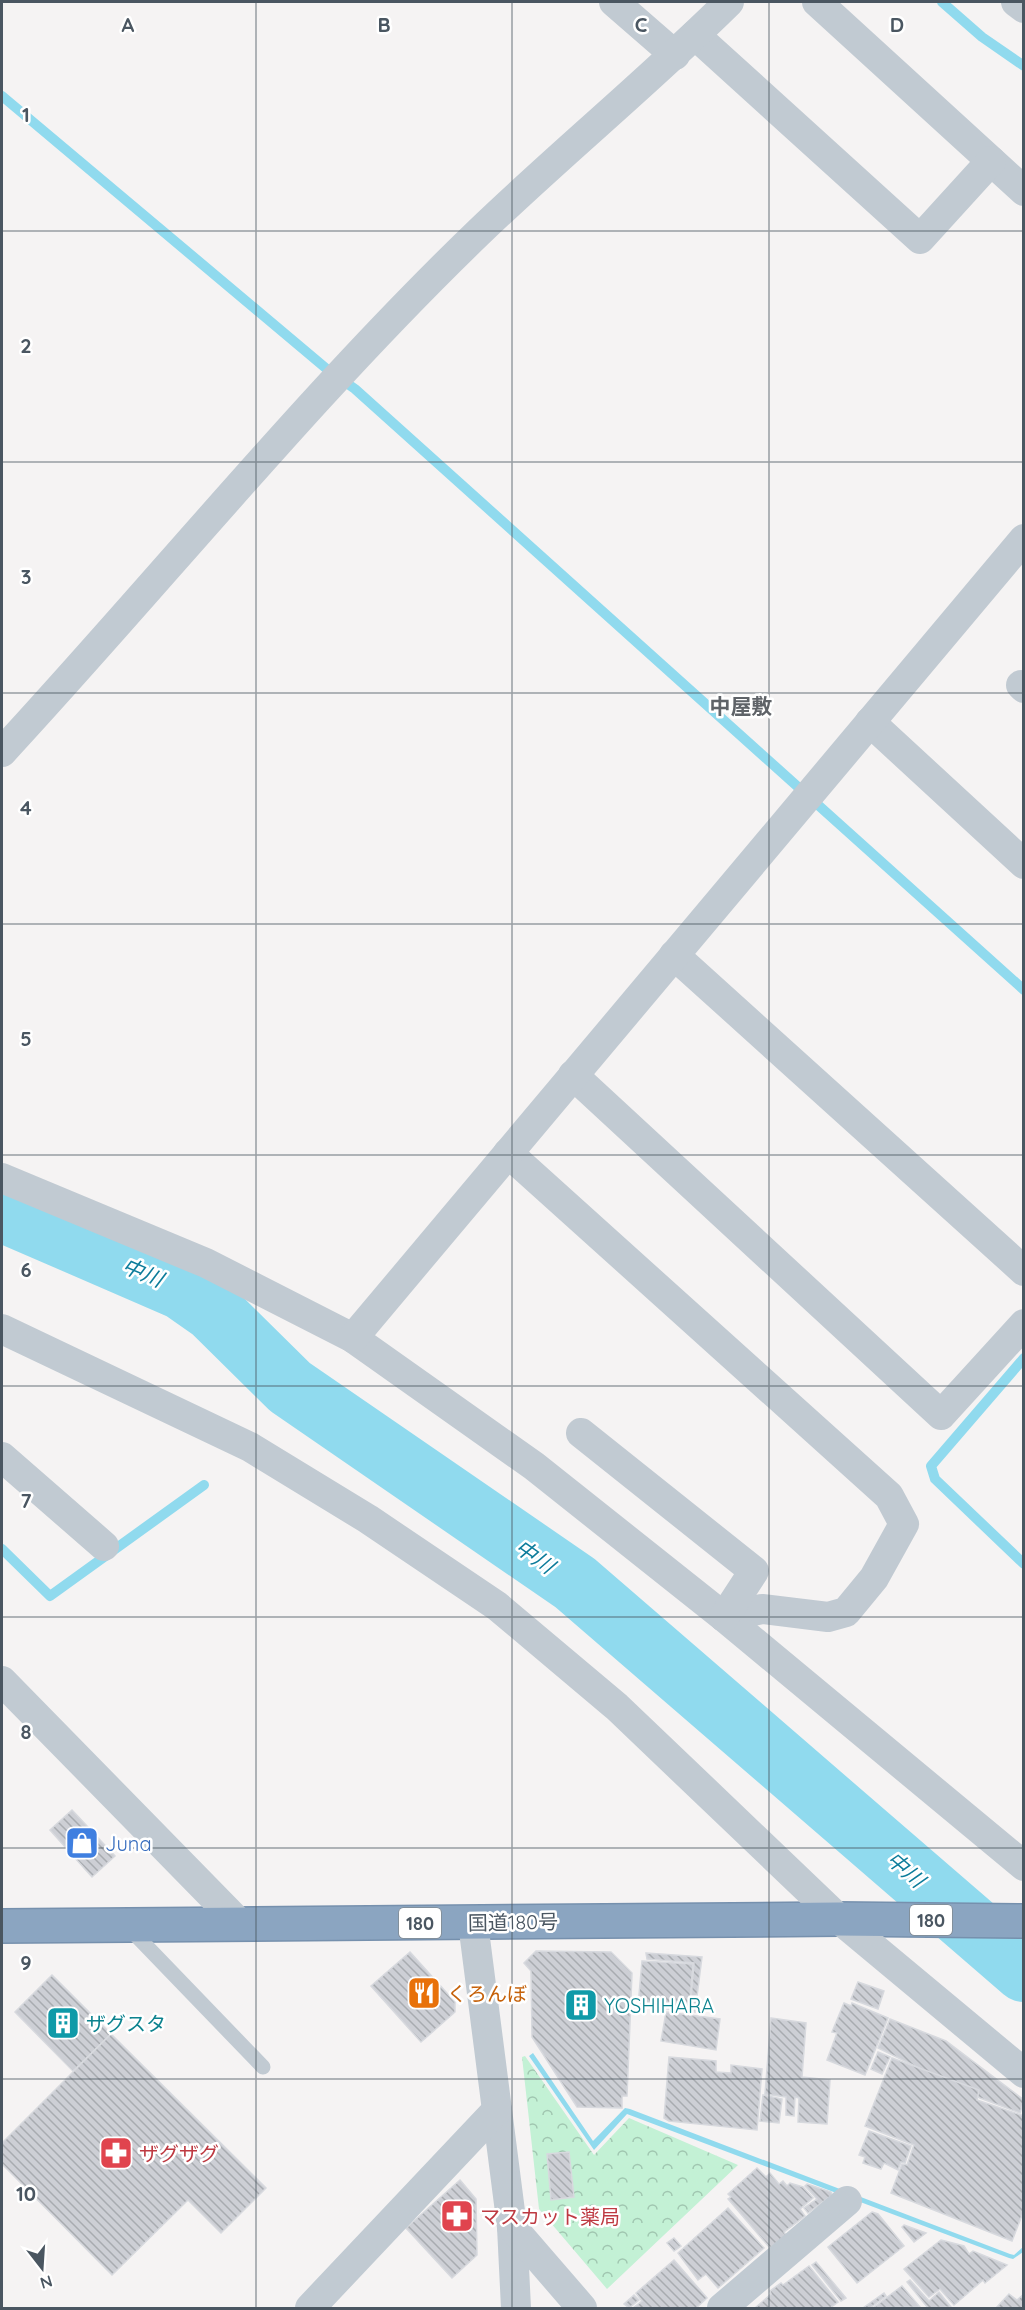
<svg xmlns="http://www.w3.org/2000/svg" width="1025" height="2310" font-family="Quicksand,'Noto Sans JP',sans-serif">
<style>
.forest{fill:url(#forest-crowns)}
.water{fill:#90daee}
.lines{fill:none;stroke-linecap:round;stroke-linejoin:round}
.stream{stroke:#90daee;stroke-width:10}
.river{stroke:#90daee;stroke-width:62}
.building{fill:url(#building-back-hatch);stroke:#d7d9de;stroke-width:1.5}
.highway-casing{stroke:#7690ad;stroke-width:36}
.lane{stroke:#c1cad2;stroke-width:15}
.street{stroke:#c1cad2;stroke-width:30}
.highway{stroke:#8ba5c1;stroke-width:33}
.grid{fill:none;stroke:#4a5661;stroke-width:1.5;stroke-opacity:0.55}
.labels{text-anchor:middle;dominant-baseline:central;stroke-width:5;stroke-linejoin:round;paint-order:stroke}
.shield{fill:#fff;stroke:#808990;stroke-width:1.5}
.shield-label{font-size:18px;font-weight:bold;fill:#4a5661}
.shop-label{font-size:20px;fill:#366cbe;stroke:#fff;text-anchor:start}
.street-label{font-size:20px;fill:#4a5661;stroke:#fff}
.food-label{font-size:20px;fill:#c56008;stroke:#fff;text-anchor:start}
.culture-label{font-size:20px;fill:#0d838f;stroke:#fff;text-anchor:start}
.health-label{font-size:20px;fill:#be3a42;stroke:#fff;text-anchor:start}
.neighbourhood-label{font-size:21px;font-weight:bold;fill:#5f6368;stroke:#fff}
.water-label{font-size:21px;font-style:italic;fill:#0c7c9b;stroke:#fff}
.grid-label{font-size:20px;text-anchor:middle;font-weight:bold;fill:#4a5661;stroke:#fff;stroke-width:5;stroke-linejoin:round;paint-order:stroke}
</style>
<defs>
<pattern id="forest-crowns" width="20" height="18" patternUnits="userSpaceOnUse" patternTransform="scale(1.5)"><rect width="20" height="18" fill="#c3f1d5"/><path d="M2 6a3 3 0 1 1 6 0M12 15a3 3 0 1 1 6 0" fill="none" stroke="#a0c6b0"/></pattern>
<pattern id="building-back-hatch" width="6" height="6" patternUnits="userSpaceOnUse" patternTransform="scale(1.5)"><rect width="6" height="6" fill="#cdcfd5"/><path d="M-1 5l2 2M0 0l6 6M5-1l2 2" fill="none" stroke="#a8abb0"/></pattern>
</defs>
<rect width="100%" height="100%" fill="#f5f3f3"/>
<!-- forest -->
<path class="forest" d="M525,2056L594,2155L629,2118L738,2165L607,2289L539,2209L522,2057Z"/>
<!-- water -->
<path class="water" d="M533,2053L593,2141L625,2108L630,2109L1010,2254L1014,2255L1023,2247V2252L1013,2259L1009,2258L627,2114L594,2150L529,2056Z"/>
<g class="lines">
<!-- stream -->
<g class="stream">
<path d="M942,2L982,37L1024,66"/>
<path d="M2,96L328,370L355,389L1024,990"/>
<path d="M1024,1358L931,1466L935,1479L1024,1564"/>
<path d="M2,1549L50,1596L204,1485"/>
</g>
<!-- river -->
<path class="river" d="M2,1211L182,1289L212,1310L290,1387L575,1583L1024,1971"/>
</g>
<!-- building -->
<g class="building">
<path d="M72,1810L115,1856L92,1877L50,1830Z"/>
<path d="M536,1951L611,1952L632,1973L627,2096H622V2108L577,2107L532,2037L531,1971L524,1963Z"/>
<path d="M410,1952L455,2002V2012L421,2042L371,1986Z"/>
<path d="M646,1953L702,1957L695,2012L690,2011L694,1963L647,1959Z"/>
<path d="M642,1961L693,1964L689,2011L638,2006Z"/>
<path d="M52,1975L111,2034L73,2071L15,2012Z"/>
<path d="M858,1982L884,1991L878,2009L851,1999Z"/>
<path d="M844,2003L851,2006L852,2003L888,2018L865,2075L827,2060L837,2033L832,2032Z"/>
<path d="M666,2012L720,2019L716,2050L661,2041Z"/>
<path d="M771,2018L806,2023L802,2077L830,2080L827,2124L798,2122L799,2098L795,2097L794,2116L786,2115V2097L765,2094Z"/>
<path d="M890,2019L946,2041L1024,2100L1020,2113L980,2098L878,2048Z"/>
<path d="M111,2034L266,2188L221,2233L188,2200L112,2275L2,2164V2143Z"/>
<path d="M878,2052L890,2057L882,2074L871,2069Z"/>
<path d="M669,2057L716,2061V2072L731,2073V2065L762,2069L757,2130L669,2121L664,2118Z"/>
<path d="M892,2058L979,2090L977,2100L1024,2116V2210L1012,2241L891,2193L902,2164L907,2165L914,2145L865,2126Z"/>
<path d="M763,2095L782,2099L779,2123L760,2121Z"/>
<path d="M869,2131L911,2146L905,2163L901,2162L898,2170L884,2163L881,2169L863,2163L865,2157L859,2155Z"/>
<path d="M569,2152L574,2197L551,2200L547,2154Z"/>
<path d="M757,2168L766,2177L770,2173L779,2184L783,2181L787,2186L790,2183L803,2187L813,2198L800,2209L805,2216L784,2232L786,2235L770,2248L728,2199L731,2197L728,2194Z"/>
<path d="M460,2180L476,2199L477,2255L452,2278L406,2228Z"/>
<path d="M807,2184L831,2192L832,2195L808,2213L804,2208L817,2199L805,2186Z"/>
<path d="M728,2208L764,2248L718,2288L706,2274L698,2280L678,2253Z"/>
<path d="M872,2212L878,2214L904,2246L857,2283L828,2247Z"/>
<path d="M904,2225L926,2233L914,2242L902,2227Z"/>
<path d="M674,2238L681,2246L674,2251L667,2243Z"/>
<path d="M941,2240L964,2246L969,2254L973,2251L1007,2265L985,2283L983,2280L954,2305L940,2289L929,2297L904,2269Z"/>
<path d="M674,2260L707,2298L696,2308H633L642,2301L636,2293Z"/>
<path d="M816,2262L846,2298L841,2301L812,2265Z"/>
<path d="M809,2266L838,2302L830,2308H755L771,2294L770,2291L781,2283L783,2285Z"/>
<path d="M910,2280L929,2301L939,2292L951,2307L928,2308L907,2282Z"/>
<path d="M902,2286L920,2307L873,2308Z"/>
<path d="M884,2293L886,2296L870,2308H863Z"/>
<path d="M1009,2294L1017,2300L1024,2294V2308H996Z"/>
<path d="M634,2295L639,2300L629,2308L624,2304Z"/>
</g>
<g class="lines">
<defs>
<path id="highway" d="M2,1926L839,1919L1024,1921"/>
</defs>
<!-- highway casing -->
<use href="#highway" class="highway-casing"/>
<!-- lane -->
<path class="lane" d="M128,1927L263,2067"/>
<!-- street -->
<g class="street">
<path d="M614,2L675,55"/>
<path d="M817,2L1024,191"/>
<path d="M1016,2L1024,8"/>
<path d="M695,35L920,239L991,161"/>
<path d="M1021,685L1024,688"/>
<path d="M870,722L1024,864"/>
<path d="M2,752C161,580 309,396 478,233C560,154 648,82 729,2"/>
<path d="M674,955L1024,1271"/>
<path d="M573,1075L941,1415L1024,1324"/>
<path d="M508,1153L889,1496L904,1524L874,1578L846,1612L828,1617L762,1609L724,1617"/>
<path d="M2,1178L206,1263L353,1338L534,1466L724,1617L1024,1866"/>
<path d="M2,1329L250,1447L368,1519L497,1606L617,1707L839,1919L1024,2073"/>
<path d="M353,1338L1024,539"/>
<path d="M581,1433L754,1571L724,1617"/>
<path d="M2,1457L104,1546"/>
<path d="M2,1681L241,1925"/>
<path d="M473,1923L512,2227L516,2308"/>
<path d="M512,2227L582,2308"/>
<path d="M310,2308L497,2110"/>
<path d="M722,2308L847,2201"/>
</g>
<!-- highway -->
<use href="#highway" class="highway"/>
</g>
<!-- grid -->
<path class="grid" d="M256,2V2308M512,2V2308M769,2V2308M2,231H1024M2,462H1024M2,693H1024M2,924H1024M2,1155H1024M2,1386H1024M2,1617H1024M2,1848H1024M2,2079H1024"/>
<!-- icons -->
<defs>
<symbol id="shop-square" viewBox="-11 -11 22 22"><rect x="-9" y="-9" width="18" height="18" rx="4" fill="#3f7fe0" stroke="#fff"/><path d="M-5-2.5h2.3a2.7 3.5 0 0 1 5.4 0H5L5.5 6h-11ZM-1.5-2.5h3a1.5 2.3 0 0 0-3 0Z" fill="#fff"/></symbol>
<symbol id="restaurant-square" viewBox="-11 -11 22 22"><rect x="-9" y="-9" width="18" height="18" rx="4" fill="#e8710a" stroke="#fff"/><path d="M-5-6h1v4h1v-4h1v4h1v-4h1v5L-1.5 .5V6h-2V.5L-5-1ZM5-6V6H3V1.5H1.5Q1.5-4 5-6Z" fill="#fff"/></symbol>
<symbol id="building-square" viewBox="-11 -11 22 22"><rect x="-9" y="-9" width="18" height="18" rx="4" fill="#0f9aa8" stroke="#fff"/><path d="M-4-6H4V6H1V3H-1V6H-4ZM-2.5-4.3h1.7v1.8h-1.7ZM.8-4.3h1.7v1.8H.8ZM-2.5-1h1.7V.8h-1.7ZM.8-1h1.7V.8H.8Z" fill="#fff"/></symbol>
<symbol id="pharmacy-square" viewBox="-11 -11 22 22"><rect x="-9" y="-9" width="18" height="18" rx="4" fill="#e0444e" stroke="#fff"/><path d="M-2-6h4v4h4v4h-4v4h-4v-4h-4v-4h4Z" fill="#fff"/></symbol>
</defs>
<g fill-rule="evenodd">
<use href="#shop-square" x="63" y="1824" width="38" height="38"/>
<use href="#restaurant-square" x="405" y="1974" width="38" height="38"/>
<use href="#building-square" x="562" y="1986" width="38" height="38"/>
<use href="#building-square" x="44" y="2004" width="38" height="38"/>
<use href="#pharmacy-square" x="97" y="2134" width="38" height="38"/>
<use href="#pharmacy-square" x="438" y="2197" width="38" height="38"/>
</g>
<g class="labels">
<!-- shield labels -->
<g class="shield">
<rect x="910" y="1905" width="42" height="30" rx="4.5"/>
<rect x="399" y="1908" width="42" height="30" rx="4.5"/>
</g>
<g class="shield-label">
<text x="931" y="1920">180</text>
<text x="420" y="1923">180</text>
</g>
<!-- shop labels -->
<g class="shop-label">
<text x="105" y="1843">Juna</text>
</g>
<!-- street labels -->
<g class="street-label">
<text transform="translate(513 1922) rotate(-1)">国道180号</text>
</g>
<!-- food labels -->
<g class="food-label">
<text x="447" y="1993">くろんぼ</text>
</g>
<!-- culture labels -->
<g class="culture-label">
<text x="604" y="2005">YOSHIHARA</text>
<text x="86" y="2023">ザグスタ</text>
</g>
<!-- health labels -->
<g class="health-label">
<text x="139" y="2153">ザグザグ</text>
<text x="480" y="2216">マスカット薬局</text>
</g>
<!-- neighbourhood labels -->
<g class="neighbourhood-label">
<text x="741" y="706">中屋敷</text>
</g>
<!-- water labels -->
<g class="water-label">
<text transform="translate(143 1272) rotate(23)">中川</text>
<text transform="translate(535 1556) rotate(35)">中川</text>
<text transform="translate(906 1869) rotate(41)">中川</text>
</g>
</g>
<g class="grid-label">
<text x="128" y="32">A</text>
<text x="384" y="32">B</text>
<text x="641" y="32">C</text>
<text x="897" y="32">D</text>
<text x="26" y="122">1</text>
<text x="26" y="353">2</text>
<text x="26" y="584">3</text>
<text x="26" y="815">4</text>
<text x="26" y="1046">5</text>
<text x="26" y="1277">6</text>
<text x="26" y="1508">7</text>
<text x="26" y="1739">8</text>
<text x="26" y="1970">9</text>
<text x="26" y="2201">10</text>
</g>
<!-- border -->
<rect width="1025" height="2310" fill="none" stroke="#4a5661" stroke-width="6"/>
<!-- north arrow -->
<g transform="translate(42 2268) rotate(163)" stroke="#ffffff" stroke-width="4.5" paint-order="stroke">
<path d="M0-4.5L10 22L0 15L-10 22Z" fill="#4a5661"/>
<text y="-9" font-size="16" font-weight="bold" text-anchor="middle" fill="#4a5661">N</text>
</g>
</svg>
